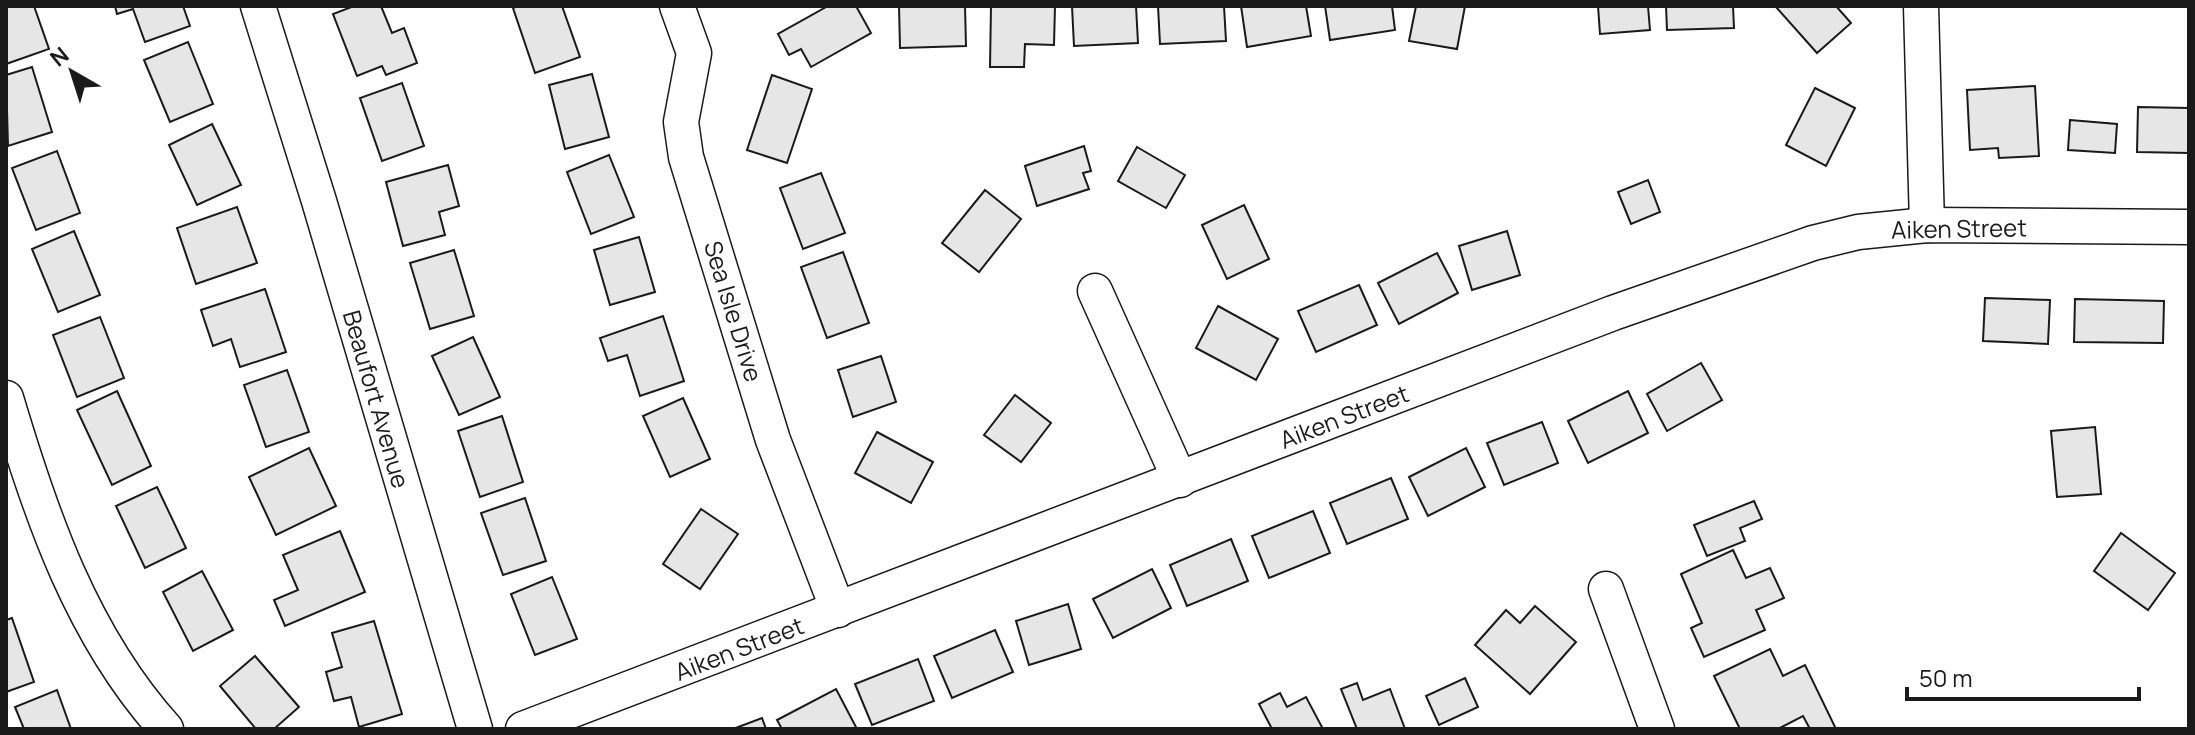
<svg xmlns="http://www.w3.org/2000/svg" width="2195" height="735" font-family="Manrope,sans-serif">
<style>
.building{fill:#e6e6e6;stroke:#1a1a1a;stroke-width:2}
.lines{fill:none;stroke-linecap:round;stroke-linejoin:round}
.minor-casing{stroke:#1a1a1a;stroke-width:37}
.minor{stroke:#fff;stroke-width:34}
.labels{text-anchor:middle;dominant-baseline:central;stroke-width:6;stroke-linejoin:round;paint-order:stroke}
.street-label{font-size:24px;fill:#1a1a1a;stroke:#fff}
</style>
<rect width="100%" height="100%" fill="#fff"/>
<!-- building -->
<g class="building">
<path d="M6,6H34L49,49L6,64Z"/>
<path d="M115,6H183L190,26L145,42L133,9L117,14Z"/>
<path d="M354,6H381L392,33L404,28L417,63L386,75L382,66L357,76L333,14Z"/>
<path d="M518,6H562L580,57L535,73L513,8Z"/>
<path d="M828,6H856L871,33L811,67L801,49L789,55L778,34Z"/>
<path d="M899,6H965L966,46L900,48Z"/>
<path d="M991,6H1055L1054,45L1025,44L1024,67H990Z"/>
<path d="M1072,6H1136L1138,43L1074,46Z"/>
<path d="M1158,6H1224L1226,41L1160,44Z"/>
<path d="M1241,6H1306L1311,36L1247,47Z"/>
<path d="M1325,6H1392L1395,30L1330,40Z"/>
<path d="M1416,6H1465L1457,49L1409,41Z"/>
<path d="M1598,6H1648L1650,30L1600,34Z"/>
<path d="M1666,6H1733L1734,28L1667,30Z"/>
<path d="M1775,6H1836L1851,23L1817,53Z"/>
<path d="M188,42L213,104L170,122L144,60Z"/>
<path d="M32,67L52,132L8,146L6,75Z"/>
<path d="M592,74L609,137L565,149L549,85Z"/>
<path d="M772,75L812,89L787,163L747,150Z"/>
<path d="M402,83L424,146L382,161L360,98Z"/>
<path d="M2035,86L2039,156L1999,158L1998,148L1970,150L1967,90Z"/>
<path d="M1815,88L1855,108L1826,166L1786,145Z"/>
<path d="M2138,107L2189,108V153L2137,152Z"/>
<path d="M2070,120L2117,124L2115,153L2068,150Z"/>
<path d="M212,124L241,185L197,205L169,145Z"/>
<path d="M1084,146L1091,171L1083,173L1089,189L1037,206L1025,166Z"/>
<path d="M1137,147L1185,175L1166,208L1118,181Z"/>
<path d="M57,151L80,213L36,230L12,168Z"/>
<path d="M609,155L634,217L591,234L567,172Z"/>
<path d="M448,165L459,206L439,212L445,235L403,246L386,182Z"/>
<path d="M821,173L845,233L803,249L780,188Z"/>
<path d="M1648,180L1660,212L1631,224L1618,192Z"/>
<path d="M985,190L1021,219L979,272L942,243Z"/>
<path d="M1244,205L1269,259L1227,279L1202,225Z"/>
<path d="M237,207L257,263L196,284L177,228Z"/>
<path d="M74,231L100,295L58,312L32,249Z"/>
<path d="M1507,231L1520,275L1472,290L1459,246Z"/>
<path d="M639,237L655,292L610,305L594,250Z"/>
<path d="M454,250L474,316L430,329L410,263Z"/>
<path d="M843,252L869,323L827,338L801,267Z"/>
<path d="M1437,253L1458,293L1399,324L1378,283Z"/>
<path d="M1359,285L1377,325L1316,352L1298,311Z"/>
<path d="M265,289L286,352L240,367L231,339L213,346L201,310Z"/>
<path d="M1985,298L2050,300L2048,344L1983,341Z"/>
<path d="M2075,299L2164,301L2163,343L2074,342Z"/>
<path d="M1218,306L1278,339L1256,380L1196,348Z"/>
<path d="M663,316L684,381L640,396L627,355L608,361L600,338Z"/>
<path d="M100,317L124,378L77,397L53,335Z"/>
<path d="M473,337L500,397L459,415L432,356Z"/>
<path d="M881,356L896,402L853,417L838,370Z"/>
<path d="M1701,363L1722,400L1667,431L1647,394Z"/>
<path d="M287,370L309,432L266,447L244,385Z"/>
<path d="M117,391L151,466L112,485L77,410Z"/>
<path d="M1628,391L1648,433L1588,463L1568,421Z"/>
<path d="M1015,395L1051,423L1021,462L984,435Z"/>
<path d="M683,398L710,459L670,477L643,416Z"/>
<path d="M502,416L523,482L480,497L458,431Z"/>
<path d="M1542,422L1558,463L1504,485L1487,443Z"/>
<path d="M2095,427L2101,494L2057,497L2051,431Z"/>
<path d="M877,432L933,462L911,503L855,473Z"/>
<path d="M309,448L336,506L276,535L249,477Z"/>
<path d="M1466,448L1485,487L1428,516L1409,477Z"/>
<path d="M1391,478L1408,519L1347,544L1330,503Z"/>
<path d="M157,487L186,548L145,568L116,506Z"/>
<path d="M525,498L546,561L503,575L481,513Z"/>
<path d="M1754,501L1762,519L1740,528L1745,541L1707,556L1694,525Z"/>
<path d="M701,509L738,534L700,589L663,564Z"/>
<path d="M1313,511L1330,553L1269,578L1252,536Z"/>
<path d="M340,531L365,592L285,626L274,600L298,590L283,555Z"/>
<path d="M2121,533L2175,573L2148,610L2094,571Z"/>
<path d="M1231,539L1248,581L1187,606L1170,565Z"/>
<path d="M1733,550L1746,578L1770,568L1784,598L1756,610L1765,630L1704,657L1691,628L1702,623L1681,574Z"/>
<path d="M1152,569L1171,608L1113,638L1093,599Z"/>
<path d="M202,571L233,630L193,651L163,592Z"/>
<path d="M552,577L577,639L535,655L511,594Z"/>
<path d="M1068,604L1081,649L1029,665L1016,621Z"/>
<path d="M1535,606L1576,642L1530,694L1475,645L1506,610L1520,623Z"/>
<path d="M12,618L34,682L6,692V620Z"/>
<path d="M374,621L402,714L359,727L351,697L334,701L326,672L342,667L332,633Z"/>
<path d="M995,630L1013,672L952,698L934,656Z"/>
<path d="M1770,649L1783,676L1805,665L1836,729H1810L1803,716L1778,729H1740L1714,676Z"/>
<path d="M255,656L299,707L274,729H256L220,686Z"/>
<path d="M918,659L934,701L872,725L855,684Z"/>
<path d="M1465,678L1478,707L1439,725L1426,696Z"/>
<path d="M1357,683L1363,700L1390,689L1405,729H1357L1341,689Z"/>
<path d="M836,689L857,729H782L777,720Z"/>
<path d="M57,690L71,729H24L15,707Z"/>
<path d="M1280,693L1287,707L1306,697L1323,729H1272L1259,704Z"/>
<path d="M762,718L766,729H733Z"/>
</g>
<g class="lines">
<defs>
<g id="minor">
<path d="M258,6L319,201L475,729"/>
<path d="M677,6L694,53L681,122L686,157L773,440L838,610"/>
<path d="M1921,6L1927,225"/>
<path d="M1095,291L1180,480"/>
<path d="M6,398C41,516 82,636 166,729"/>
<path d="M1606,589L1657,729"/>
<path d="M523,729L1613,313L1813,243L1858,232L1927,225L2189,227"/>
</g>
</defs>
<!-- minor casing -->
<use href="#minor" class="minor-casing"/>
<!-- minor -->
<use href="#minor" class="minor"/>
</g>
<g class="labels">
<!-- street labels -->
<g class="street-label">
<text transform="translate(1959 228) rotate(-1)">Aiken Street</text>
<text transform="translate(734 311) rotate(73)">Sea Isle Drive</text>
<text transform="translate(377 399) rotate(74)">Beaufort Avenue</text>
<text transform="translate(1344 416) rotate(-21)">Aiken Street</text>
<text transform="translate(739 648) rotate(-21)">Aiken Street</text>
</g>
</g>
<!-- border -->
<rect width="2195" height="735" fill="none" stroke="#1a1a1a" stroke-width="16"/>
<!-- north arrow -->
<g transform="translate(72 72) rotate(321)" stroke="#ffffff" stroke-width="6" paint-order="stroke">
<path d="M0-6L14 30L0 20L-14 30Z" fill="#1a1a1a"/>
<text y="-12" font-size="22" font-weight="bold" text-anchor="middle" fill="#1a1a1a">N</text>
</g>
<!-- scale -->
<path d="M1907 687v12h232v-12" fill="none" stroke="#1a1a1a" stroke-width="4"/>
<text x="1919" y="687" font-size="24" fill="#1a1a1a" stroke="#ffffff" stroke-width="6" paint-order="stroke">50 m</text>
</svg>
